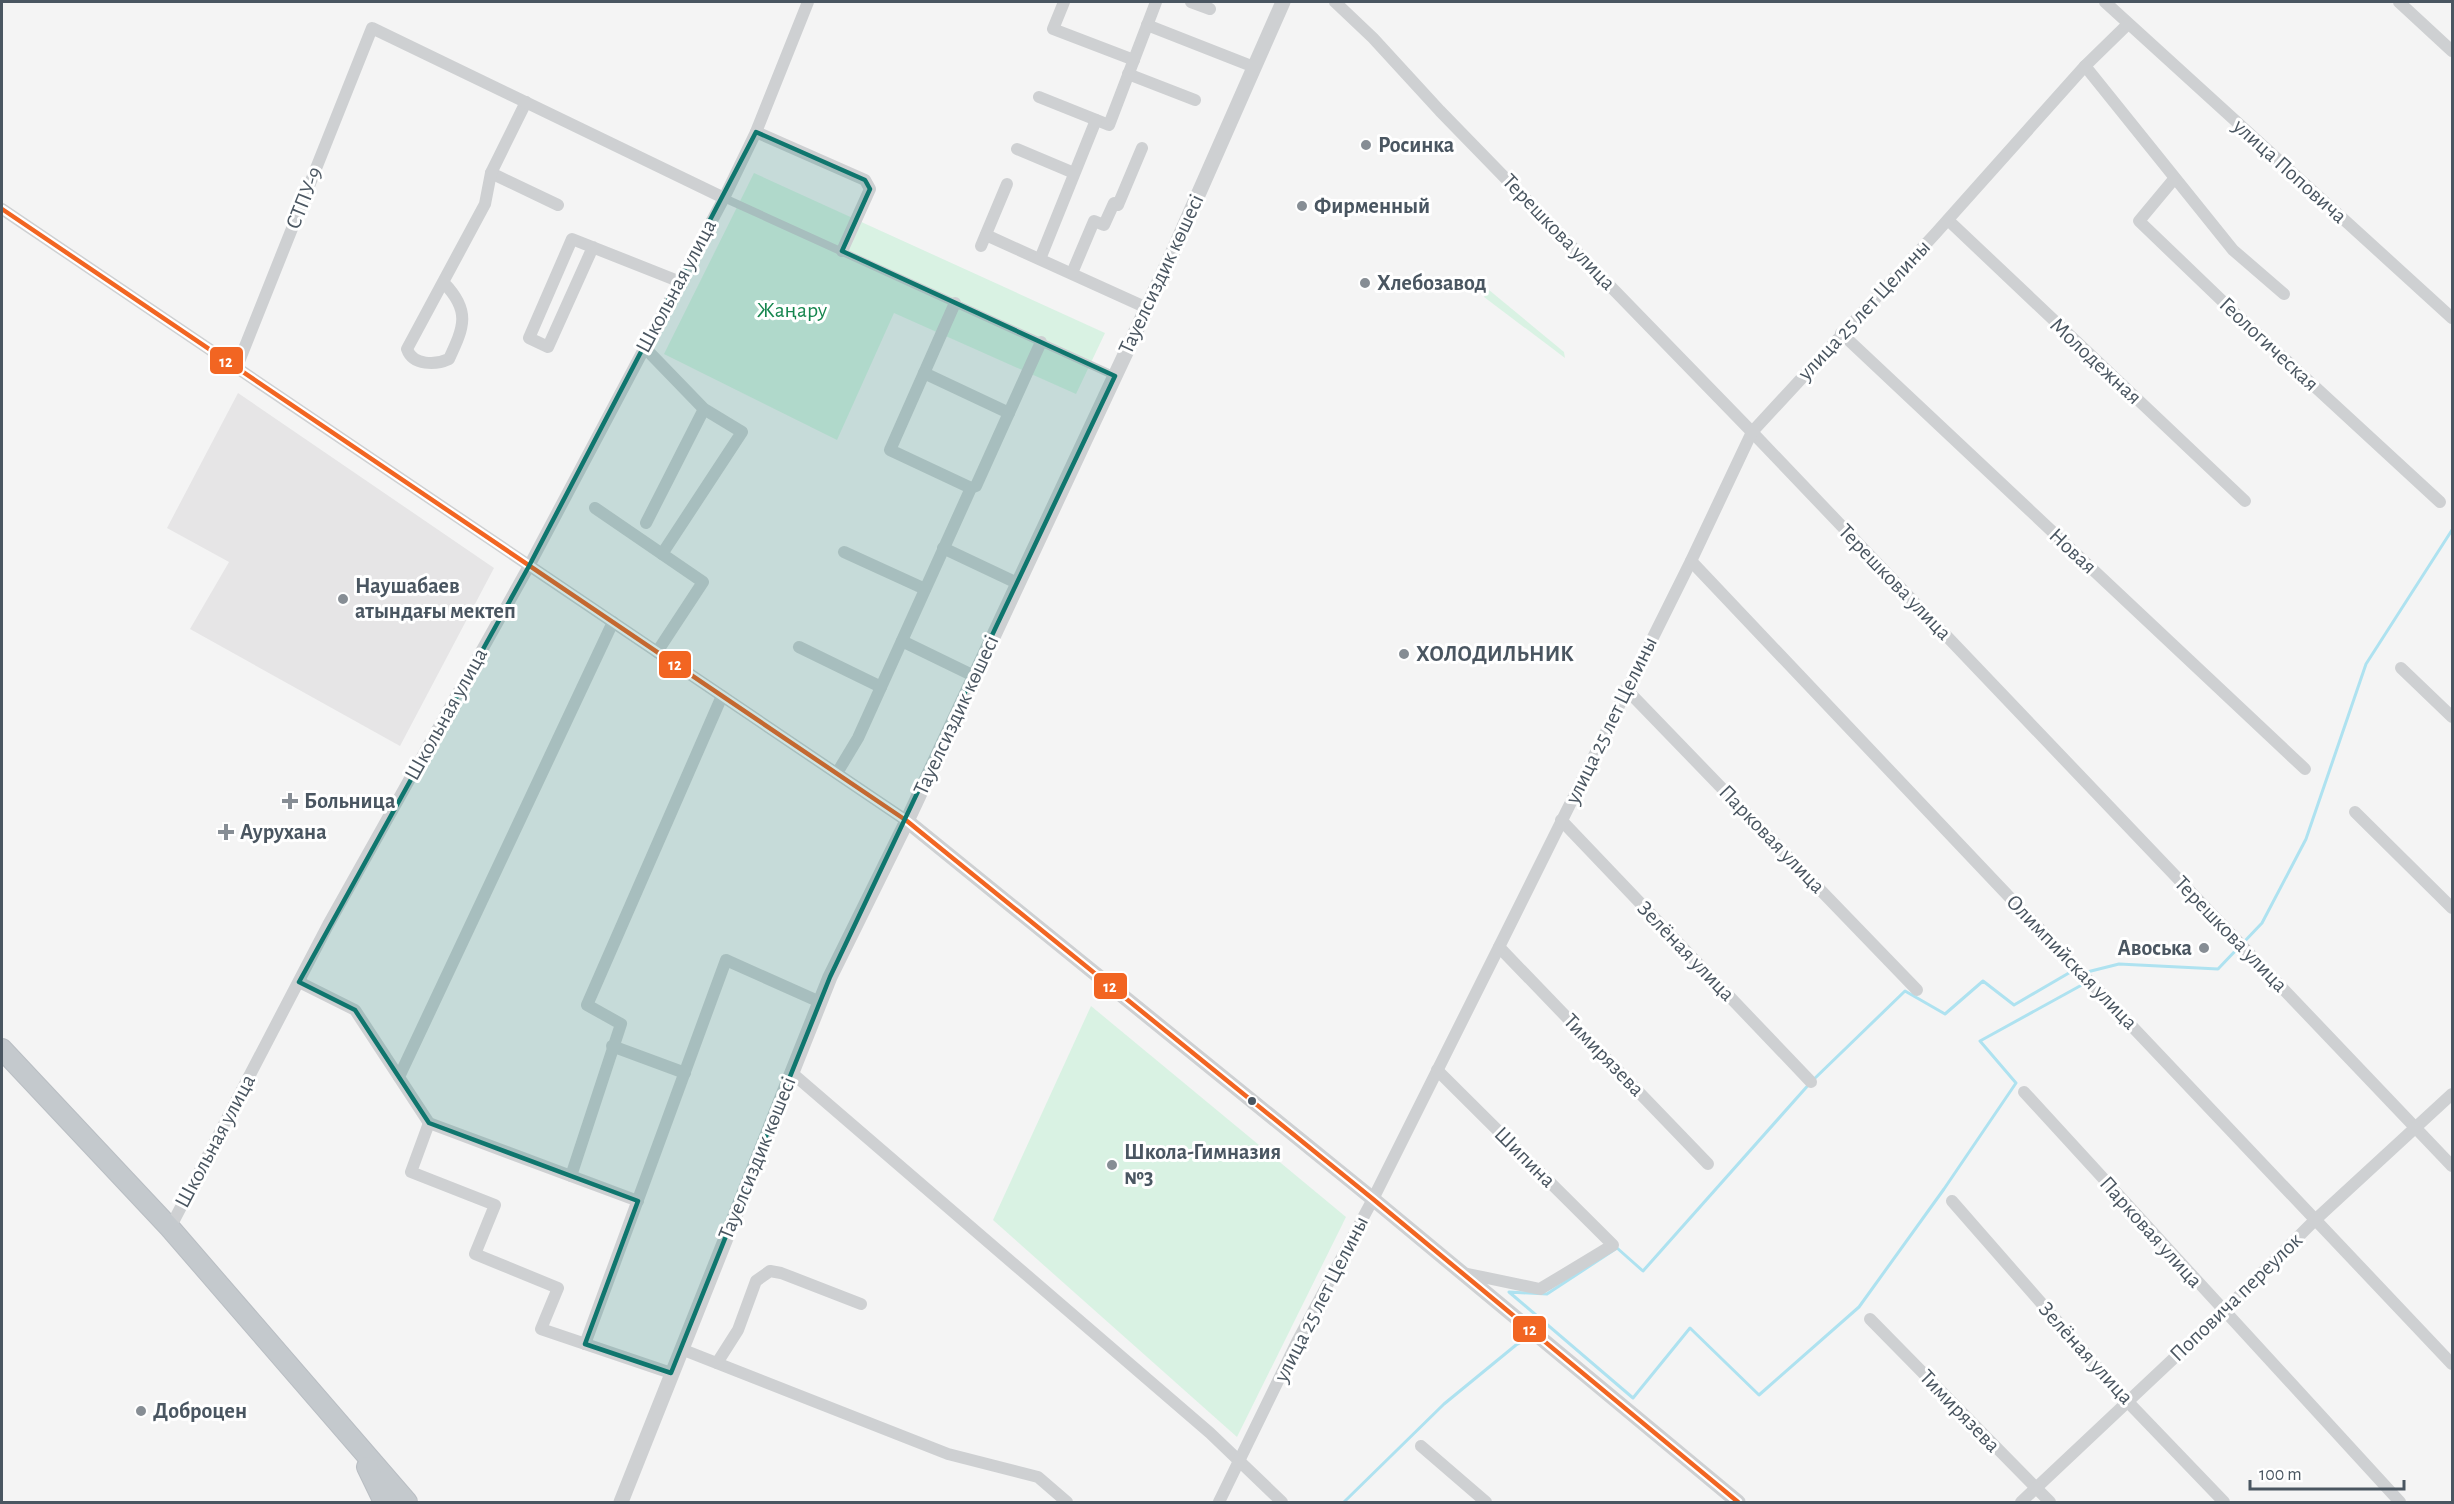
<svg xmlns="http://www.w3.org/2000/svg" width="2454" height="1504" font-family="'Alegreya Sans',sans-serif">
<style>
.education{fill:#e6e5e6}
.green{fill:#d9f2e3}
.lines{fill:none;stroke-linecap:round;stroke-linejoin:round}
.stream{stroke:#aee2f0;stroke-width:3}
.trunk-casing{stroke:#b9bec3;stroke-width:22}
.pedestrian{stroke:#ced0d2;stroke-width:8}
.minor{stroke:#ced0d2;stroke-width:12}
.tertiary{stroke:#ced0d2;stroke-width:15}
.trunk{stroke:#c4c9cd;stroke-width:20}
.bus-1-casing{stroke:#fff;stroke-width:9}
.bus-1{stroke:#f26522;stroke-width:4.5}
.marked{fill:#0f766e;fill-opacity:0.2;stroke:#0f766e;stroke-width:4.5;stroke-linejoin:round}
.poi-dot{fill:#868d94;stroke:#fff;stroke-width:2}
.bus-dot{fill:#4a5661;stroke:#fff;stroke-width:2}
.labels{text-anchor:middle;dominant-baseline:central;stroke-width:6;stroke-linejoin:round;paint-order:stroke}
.poi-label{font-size:22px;font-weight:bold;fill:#4a5661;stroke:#fff;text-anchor:start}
.street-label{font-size:22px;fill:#4a5661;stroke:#fff}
.park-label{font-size:22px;fill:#17864f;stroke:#fff}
.line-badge{stroke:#fff;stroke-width:2}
.badge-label{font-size:16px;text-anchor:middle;font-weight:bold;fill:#fff}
</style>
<rect width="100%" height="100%" fill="#f4f4f4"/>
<!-- education -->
<path class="education" d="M238,393L494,568L400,746L190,629L229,562L167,528Z"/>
<!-- green -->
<g class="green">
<path d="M754,173L1105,333L1076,394L894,313L837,440L664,354Z"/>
<path d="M1489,290L1564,352L1565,358L1484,297Z"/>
<path d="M1091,1006L1346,1217L1237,1437L993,1220Z"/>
</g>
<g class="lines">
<!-- stream -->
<g class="stream">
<path d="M2243,943L2262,923L2306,839L2366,664L2452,530"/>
<path d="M2074,970L2089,981L1980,1041L2016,1083L1944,1189L1859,1307L1759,1395L1690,1328L1633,1398L1509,1292L1547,1294L1617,1248L1643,1271L1811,1082L1905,991L1945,1014L1983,981L2014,1005Z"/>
<path d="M2087,972L2119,964L2218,969L2238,948"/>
<path d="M1344,1502L1444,1404L1516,1345L1531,1337"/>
</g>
<defs>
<g id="trunk">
<path d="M2,1049L170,1228L407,1502"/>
<path d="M367,1467L384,1502"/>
</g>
</defs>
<!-- trunk casing -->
<use href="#trunk" class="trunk-casing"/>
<!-- pedestrian -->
<path class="pedestrian" d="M724,198L1115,376"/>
<!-- minor -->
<g class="minor">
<path d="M1064,2L1053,29L1134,60"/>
<path d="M1191,2L1210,9"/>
<path d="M1335,2L1373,38L1440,111L1752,432L2452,1166"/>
<path d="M2105,2L2452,318"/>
<path d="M2399,2L2452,51"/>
<path d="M1147,25L1254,67"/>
<path d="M2085,66L2233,250L2284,294"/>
<path d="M1128,74L1195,100"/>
<path d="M1039,97L1109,125L1156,2"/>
<path d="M756,132L865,180L870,189L842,251"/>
<path d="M1017,149L1074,173"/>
<path d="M491,173L558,205"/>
<path d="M2174,179L2139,221L2238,316L2440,502"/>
<path d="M2,209L907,821"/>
<path d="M1948,220L2245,501"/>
<path d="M986,235L1147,308"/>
<path d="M981,246L1007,184"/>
<path d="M593,247L548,347L529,338L572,239L678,281"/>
<path d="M1040,259L1096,120"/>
<path d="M1072,273L1094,221L1104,225L1114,203L1118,205L1142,148"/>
<path d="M444,283C471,311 464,327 449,359C436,365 413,366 407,349L485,204L491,173L526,102"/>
<path d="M955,303L890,450L971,488"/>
<path d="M1841,333L2305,769"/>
<path d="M644,347L704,409L742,432L662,554"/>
<path d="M236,369L372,28L724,198"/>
<path d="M924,373L1009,413"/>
<path d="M595,508L703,582L657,652"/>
<path d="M646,523L704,409"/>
<path d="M943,548L1017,583"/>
<path d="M844,552L925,589"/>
<path d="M1691,561L2452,1364"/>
<path d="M902,641L974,676"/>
<path d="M799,647L881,687"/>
<path d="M2401,668L2452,717"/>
<path d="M1626,689L1917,990"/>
<path d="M837,773L858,738L971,488L976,486L1041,342"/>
<path d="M2355,812L2452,908"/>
<path d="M1561,820L1811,1082"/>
<path d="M1499,947L1708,1164"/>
<path d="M299,982L355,1010L429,1123L638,1201"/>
<path d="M612,1046L685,1073"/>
<path d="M1437,1070L1613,1245L1540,1289L1463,1273"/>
<path d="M792,1073L1210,1433L1282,1502"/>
<path d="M399,1077L613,622"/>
<path d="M2024,1092L2400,1502"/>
<path d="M429,1123L411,1172L495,1205L475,1254L558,1288L541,1329L671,1373"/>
<path d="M571,1176L621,1024L587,1005L722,696"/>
<path d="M1952,1201L2127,1401L2224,1502"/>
<path d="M170,1228L328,925L529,566L724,198L756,132L808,2"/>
<path d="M1870,1319L2050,1502"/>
<path d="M585,1344L726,960L820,1002"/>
<path d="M681,1349L948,1454L1038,1477L1067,1502"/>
<path d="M717,1363L738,1330L756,1281L770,1271L781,1273L861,1304"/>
<path d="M1421,1446L1486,1502"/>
<path d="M1219,1502L1298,1340L1373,1199L1499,947L1691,561L1752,432L1935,234L2085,66L2128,24"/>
<path d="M2021,1502L2223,1312L2315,1220L2452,1094"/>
</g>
<!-- tertiary -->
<g class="tertiary">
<path d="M907,821L1373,1199L1738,1502"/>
<path d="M621,1502L830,977L907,821L1172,254L1283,2"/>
</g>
<!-- trunk -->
<use href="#trunk" class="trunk"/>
<defs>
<path id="bus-1" d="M2,209L907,821L1373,1199L1738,1502"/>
</defs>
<!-- bus-1 casing -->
<use href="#bus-1" class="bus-1-casing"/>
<!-- bus-1 -->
<use href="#bus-1" class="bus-1"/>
</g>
<!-- marked area -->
<path class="marked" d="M756,132L865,180L870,189L842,251L1115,376L830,977L671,1373L585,1344L638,1201L429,1123L355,1010L299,982L529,566Z"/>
<!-- markers -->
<g class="poi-dot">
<circle cx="1366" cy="145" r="6"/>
<circle cx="1302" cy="206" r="6"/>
<circle cx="1365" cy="283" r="6"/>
<circle cx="343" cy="599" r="6"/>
<circle cx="1404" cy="654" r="6"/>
<path d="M287 792h6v6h6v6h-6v6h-6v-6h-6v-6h6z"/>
<path d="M223 823h6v6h6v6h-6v6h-6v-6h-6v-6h6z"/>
<circle cx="2204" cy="948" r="6"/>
<circle cx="1112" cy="1165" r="6"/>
<circle cx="141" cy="1411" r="6"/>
</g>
<circle class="bus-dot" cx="1252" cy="1101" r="5"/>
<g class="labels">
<!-- poi labels -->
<g class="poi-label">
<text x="1378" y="145">Росинка</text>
<text x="1314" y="206">Фирменный</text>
<text x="1377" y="283">Хлебозавод</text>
<text x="355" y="586">Наушабаев<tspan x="355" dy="25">атындағы мектеп</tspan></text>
<text x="1416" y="654">ХОЛОДИЛЬНИК</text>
<text x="304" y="801">Больница</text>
<text x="240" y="832">Аурухана</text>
<text x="2192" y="948" text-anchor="end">Авоська</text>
<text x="1124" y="1152">Школа-Гимназия<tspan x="1124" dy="25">№3</tspan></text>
<text x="153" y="1411">Доброцен</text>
</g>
<!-- street labels -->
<g class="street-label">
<text transform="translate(2290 171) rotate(42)">улица Поповича</text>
<text transform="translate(304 198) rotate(-68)">СТПУ-9</text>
<text transform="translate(1559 232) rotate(46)">Терешкова улица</text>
<text transform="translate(1161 274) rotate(-65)">Тауелсиздик көшесі</text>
<text transform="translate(676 286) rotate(-62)">Школьная улица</text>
<text transform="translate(1864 310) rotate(-47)">улица 25 лет Целины</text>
<text transform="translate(2269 344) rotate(43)">Геологическая</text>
<text transform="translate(2096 361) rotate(43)">Молодежная</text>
<text transform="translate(2073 551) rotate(43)">Новая</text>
<text transform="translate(1895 582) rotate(46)">Терешкова улица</text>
<text transform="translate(446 714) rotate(-61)">Школьная улица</text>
<text transform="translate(956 715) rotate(-65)">Тауелсиздик көшесі</text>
<text transform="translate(1611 720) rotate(-64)">улица 25 лет Целины</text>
<text transform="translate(1772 839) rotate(46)">Парковая улица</text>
<text transform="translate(2231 934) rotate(46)">Терешкова улица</text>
<text transform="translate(1686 951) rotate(46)">Зелёная улица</text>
<text transform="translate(2072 962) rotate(46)">Олимпийская улица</text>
<text transform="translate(1604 1055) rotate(46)">Тимирязева</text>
<text transform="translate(215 1141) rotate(-62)">Школьная улица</text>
<text transform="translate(1525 1157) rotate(45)">Шипина</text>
<text transform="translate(757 1158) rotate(-68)">Тауелсиздик көшесі</text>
<text transform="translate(2151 1232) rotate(48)">Парковая улица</text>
<text transform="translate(2236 1297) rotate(-44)">Поповича переулок</text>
<text transform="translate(1321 1299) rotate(-63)">улица 25 лет Целины</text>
<text transform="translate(2086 1353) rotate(48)">Зелёная улица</text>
<text transform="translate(1960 1411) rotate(46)">Тимирязева</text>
</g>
<!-- park labels -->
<g class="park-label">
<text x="792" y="310">Жаңару</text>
</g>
</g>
<g class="line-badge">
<rect x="209" y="346" width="35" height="29" rx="6" fill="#f26522"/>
<rect x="658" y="650" width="34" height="29" rx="6" fill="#f26522"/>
<rect x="1093" y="972" width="35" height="28" rx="6" fill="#f26522"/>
<rect x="1512" y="1315" width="35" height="28" rx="6" fill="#f26522"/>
</g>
<g class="badge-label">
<text x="226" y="367">12</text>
<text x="675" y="670">12</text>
<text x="1110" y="992">12</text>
<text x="1530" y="1335">12</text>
</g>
<!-- border -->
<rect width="2454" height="1504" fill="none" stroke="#4a5661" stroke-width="6"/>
<!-- scale -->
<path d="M2250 1480v9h154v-9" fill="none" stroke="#4a5661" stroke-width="3"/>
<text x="2259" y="1480" font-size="18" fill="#4a5661" stroke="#ffffff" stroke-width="4.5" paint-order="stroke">100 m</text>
</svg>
